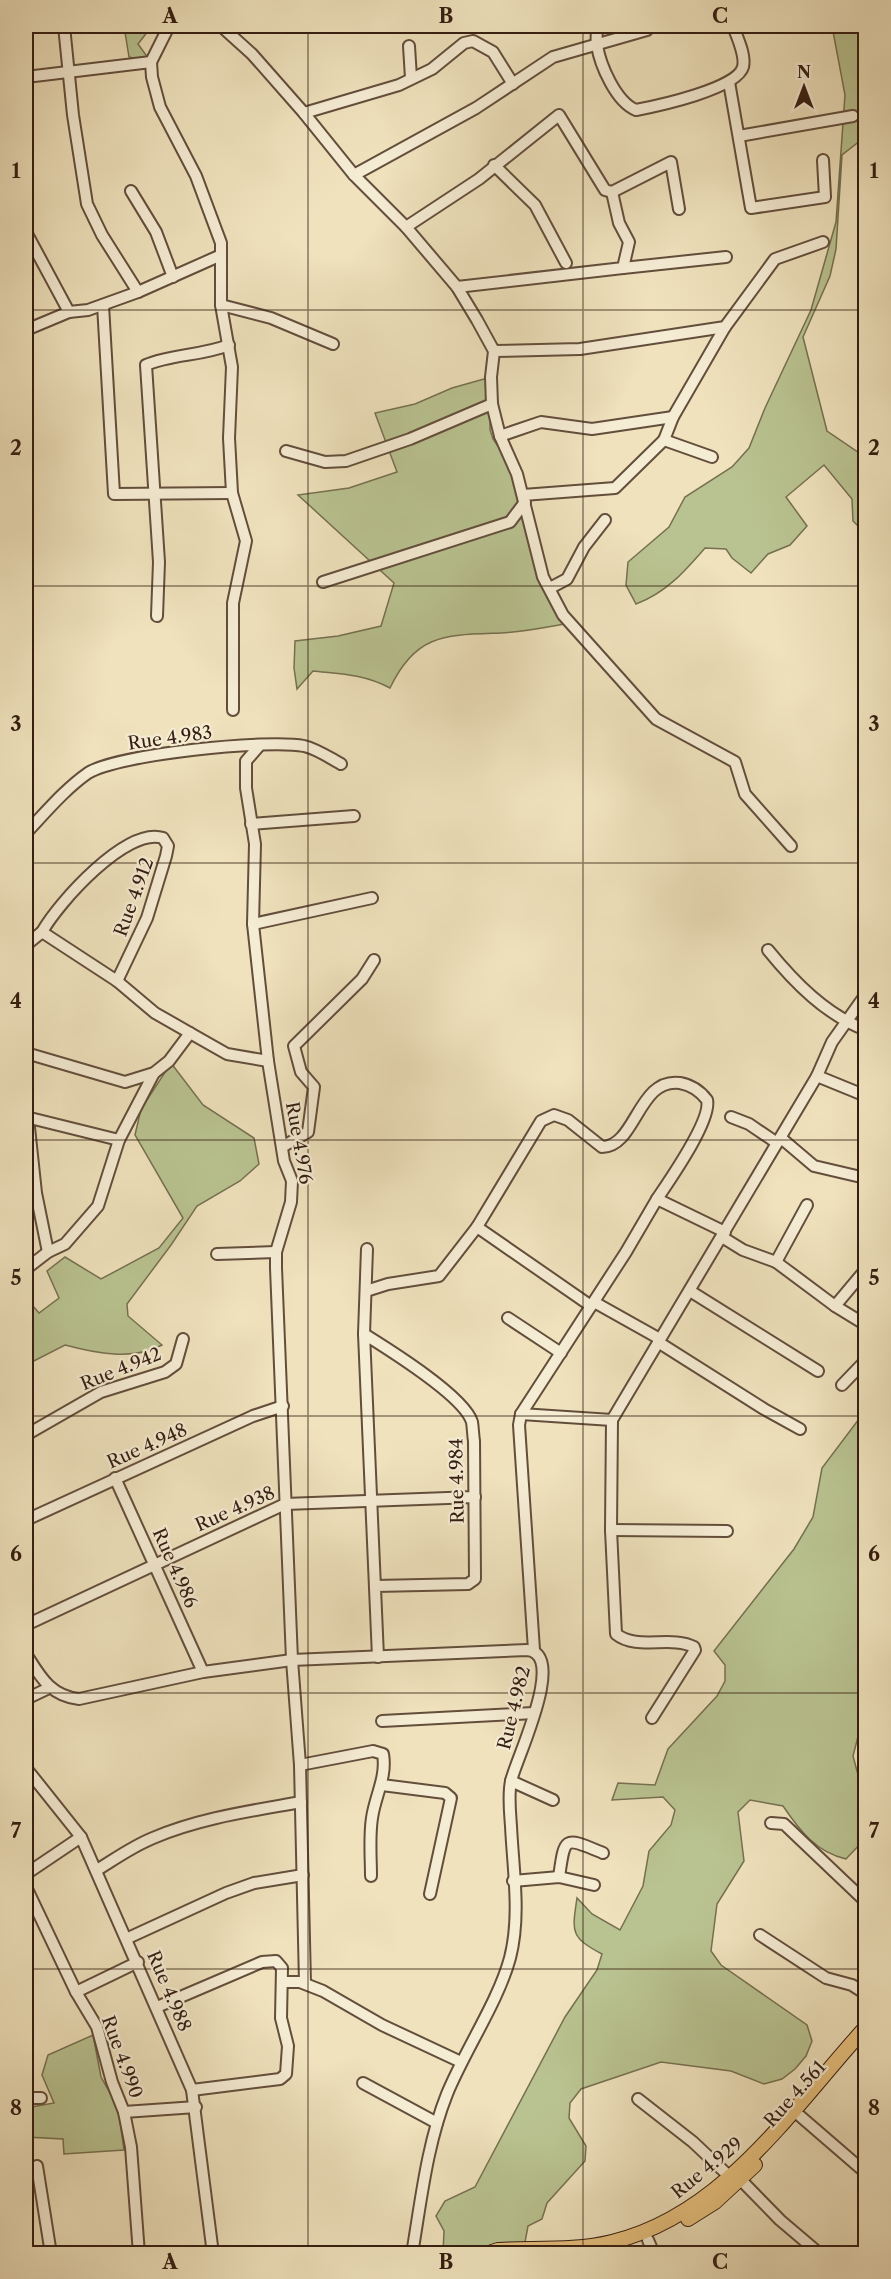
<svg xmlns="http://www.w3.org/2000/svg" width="891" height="2279" font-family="'Libre Caslon Text',serif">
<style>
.green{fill:#b9c391;stroke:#767051;stroke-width:1.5}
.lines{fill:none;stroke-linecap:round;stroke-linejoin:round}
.minor-casing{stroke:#634e3c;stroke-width:14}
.major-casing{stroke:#341d11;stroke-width:16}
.minor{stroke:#f5ecd4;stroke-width:10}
.major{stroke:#e8c17e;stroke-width:14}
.grid{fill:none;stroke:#341d11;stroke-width:1.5;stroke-opacity:0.55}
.labels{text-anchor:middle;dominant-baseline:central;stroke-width:4.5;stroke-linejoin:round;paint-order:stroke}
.street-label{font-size:18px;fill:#341d11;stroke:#f5ecd4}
.neatline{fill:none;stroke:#341d11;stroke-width:2}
.grid-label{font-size:20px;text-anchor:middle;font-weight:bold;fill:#341d11}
</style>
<rect width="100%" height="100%" fill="#efe2bd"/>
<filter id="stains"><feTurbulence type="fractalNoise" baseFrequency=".00333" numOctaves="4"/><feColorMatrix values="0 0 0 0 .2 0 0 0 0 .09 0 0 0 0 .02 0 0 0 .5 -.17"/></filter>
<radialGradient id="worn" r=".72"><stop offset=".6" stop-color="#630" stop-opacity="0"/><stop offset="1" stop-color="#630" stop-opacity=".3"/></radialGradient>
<!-- green -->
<g class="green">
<path d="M124,26H152L138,44L151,62L129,57Z"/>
<path d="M832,26H865V137L842,155L836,249L830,276L803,337L827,431L865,457V533L853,521L852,499L824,465L786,497L807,526L790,545L768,554L751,573L732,558L726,549L705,548C685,571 666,593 636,604L626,585L628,562L669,527L685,497L732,467L749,448L765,408L811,310L836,222L839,179L845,95Z"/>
<path d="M491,377L490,430L493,439L517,474L543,577L570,623C547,627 524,632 501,633C446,635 416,633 390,688C364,674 341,674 313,671L297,689L294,668L295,641L338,636L381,626L394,583L298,495L349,488L397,472L375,413L415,404L452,388Z"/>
<path d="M171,1063L203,1105L254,1138L259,1164L240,1181L197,1206L171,1245L127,1304L128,1316L162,1345C133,1361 95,1353 65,1345L26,1365V1298L39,1313L59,1298L47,1271L65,1257L101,1279L159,1248L183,1218L135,1135L141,1109Z"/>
<path d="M865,1411L866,1724L861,1725L853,1756L865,1801V1839L846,1859C816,1852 800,1831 783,1806L750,1800L738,1812L744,1861L717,1904L711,1951L721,1965L807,2025L812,2041L806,2056L795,2069L782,2079L764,2084L731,2071L661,2062L581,2089L570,2103L569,2118L586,2146L585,2161L547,2203L542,2219L528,2226L523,2253H443L444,2231L436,2216L445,2201L475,2187L565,2017L597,1970L602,1954C570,1937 572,1932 577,1898L592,1914L620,1930L643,1886L649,1851L671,1825L675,1810L663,1797L612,1800L618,1783L655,1785L668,1749L717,1696L725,1681V1665L714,1651L794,1549L813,1517L822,1468Z"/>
<path d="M93,2035L101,2077L118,2107L124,2150L64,2154L63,2139L26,2137V2108L54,2103L42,2075L48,2055Z"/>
</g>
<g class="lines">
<defs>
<g id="minor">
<path d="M64,26L73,115L87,204L102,235L138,292"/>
<path d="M169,26L151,62L152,77L160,107L196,176L221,243V305L232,367L229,438L232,493L246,541L233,603V710"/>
<path d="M221,26L252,54L304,113L354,175L406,227L457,287L477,320L494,351L491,377L492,404L500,436L517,474L543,577L563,615L656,719L735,762L745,794L791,846"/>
<path d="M597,26C597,32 596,39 597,45C600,65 616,102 636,110C657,106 737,89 743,67C746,55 737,37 733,26"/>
<path d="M409,46L411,78"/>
<path d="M26,77L151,62"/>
<path d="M729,82L751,208L825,197L823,160"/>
<path d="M304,113L399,85L432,69L464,43L473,41L493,52L513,84"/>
<path d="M739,136L853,116"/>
<path d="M494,165L535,205L566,263"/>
<path d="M354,175L476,108L553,57L647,30"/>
<path d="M131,191L156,232L173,277"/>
<path d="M406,227L479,179L559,115L605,190L612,192L671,162L679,209"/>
<path d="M26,232L69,312"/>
<path d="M623,268L726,257"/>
<path d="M457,287L623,268L629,242L619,223L612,192"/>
<path d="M103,305L114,494L232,493"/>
<path d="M221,305L271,318L333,344"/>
<path d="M26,330L69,312L88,310L138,292L219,256"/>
<path d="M494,351L580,349L725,327L775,259L823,242"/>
<path d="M500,436L541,422L592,429L673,417"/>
<path d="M286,451L325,462L346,461L410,439L492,404"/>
<path d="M712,457L664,440L673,417L725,327"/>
<path d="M523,495L615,488L664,440"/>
<path d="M323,582L510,522L525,502"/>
<path d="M550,588L567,579L584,547L605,520"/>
<path d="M157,616L159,562L146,365C171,354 201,356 229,345"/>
<path d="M260,745L246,761V788L255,844L253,924L268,1061L284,1161L292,1181L291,1202L276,1252V1268L292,1660L300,1765L305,1983"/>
<path d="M251,824L354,816"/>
<path d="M26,833C45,813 65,789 88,773C118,754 269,739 304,746C317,749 330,758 341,764"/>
<path d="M253,924L372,898"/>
<path d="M42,932C58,903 127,826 163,838L168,846L166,856L147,918L117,981"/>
<path d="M26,945L42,932L117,981L155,1013L190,1033"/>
<path d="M768,950C794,982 826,1015 866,1030"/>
<path d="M26,1053L125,1082L154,1073L169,1061L190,1033L227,1054L268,1061"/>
<path d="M817,1076L832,1042L866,994"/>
<path d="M26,1117L119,1140"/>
<path d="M731,1117L749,1124L777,1143"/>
<path d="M28,1118L36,1193L48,1252"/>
<path d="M781,1138L814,1166L861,1177L866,1182"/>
<path d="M282,1147L308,1132L314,1087L301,1072L294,1046L362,979L374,960"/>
<path d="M477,1227L591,1306"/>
<path d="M722,1237L743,1250L776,1262L835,1306L866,1325"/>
<path d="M217,1254L276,1252"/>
<path d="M776,1262L807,1205"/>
<path d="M26,1269L48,1252L65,1244L98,1206L119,1140L154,1073"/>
<path d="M366,1291L388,1284L439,1276L477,1227L541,1121L554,1115L568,1120L602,1147C636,1147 638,1077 680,1083C691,1085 701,1092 707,1100C712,1120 669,1181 657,1199"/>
<path d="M690,1291L818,1371"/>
<path d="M594,1302L660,1339"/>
<path d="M835,1306L866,1269"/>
<path d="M508,1318L561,1353"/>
<path d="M364,1334L367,1249"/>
<path d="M658,1342L764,1409L800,1429"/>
<path d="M842,1385L866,1360"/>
<path d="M521,1414L612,1420"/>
<path d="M26,1435L101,1392L165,1372L176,1364L183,1339"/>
<path d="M115,1478L203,1672"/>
<path d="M26,1520L253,1416L283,1406"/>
<path d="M611,1530L727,1531"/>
<path d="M376,1586L468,1584L475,1579L474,1441C473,1435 473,1428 472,1422C464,1396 388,1349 364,1334L378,1657"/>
<path d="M26,1625L285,1504L475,1497"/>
<path d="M534,1650L519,1425L521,1414L626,1252L657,1199L725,1232"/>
<path d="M26,1654C40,1676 50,1696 79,1699L203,1672L292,1660L527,1650C568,1653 516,1759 511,1781C508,1795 510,1812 511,1826C513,1869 521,1916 510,1958C498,2002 465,2050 447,2094C427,2144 421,2201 412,2254"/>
<path d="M26,1699L49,1688"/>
<path d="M652,1718L695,1650L694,1647C671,1635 637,1651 616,1634L611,1530L612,1420L817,1076L866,1096"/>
<path d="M382,1721L534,1713"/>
<path d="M300,1765L373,1751L383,1754C387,1777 375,1796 372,1818C369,1837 371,1857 371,1876"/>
<path d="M26,1768L81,1837L192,2090L213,2254"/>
<path d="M511,1781L553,1800"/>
<path d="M382,1785L445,1793L451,1798L430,1894"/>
<path d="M771,1823L784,1824L866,1902"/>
<path d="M97,1870C115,1859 133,1846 153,1838C200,1818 251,1811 301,1802"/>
<path d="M26,1874L81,1837"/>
<path d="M559,1877C565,1835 564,1837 603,1853"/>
<path d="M513,1881L559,1877L594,1885"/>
<path d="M26,1887L76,1992L97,2027L112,2082L124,2112L131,2147L139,2254"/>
<path d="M760,1935L826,1978L852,1985L866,1994"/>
<path d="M128,1938L226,1893L254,1883L303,1875"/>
<path d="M283,1982H300L323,1991L382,2025L461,2062"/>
<path d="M76,1992L138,1962"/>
<path d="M157,2007L262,1962L276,1961L282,1968L281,2018L288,2046L286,2074L280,2079L192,2090"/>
<path d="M363,2083L437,2123"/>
<path d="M26,2098H41"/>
<path d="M638,2099L693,2142L730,2177"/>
<path d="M124,2112L196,2107"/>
<path d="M800,2116L866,2173"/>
<path d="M37,2166L51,2254"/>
<path d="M740,2179L780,2220L820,2254"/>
<path d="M648,2240L654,2254"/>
</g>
<g id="major">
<path d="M688,2219L715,2202L755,2165"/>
<path d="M486,2254L498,2250C536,2248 576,2251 612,2242C724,2215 792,2108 866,2027"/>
</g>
</defs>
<!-- minor casing -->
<use href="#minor" class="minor-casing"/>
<!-- major casing -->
<use href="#major" class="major-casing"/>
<!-- minor -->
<use href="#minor" class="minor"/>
<!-- major -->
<use href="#major" class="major"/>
</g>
<!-- grid -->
<path class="grid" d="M308,26V2254M583,26V2254M26,310H866M26,586H866M26,863H866M26,1140H866M26,1416H866M26,1693H866M26,1969H866"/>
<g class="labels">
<!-- street labels -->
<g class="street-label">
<text transform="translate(170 738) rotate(-8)">Rue 4.983</text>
<text transform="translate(134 897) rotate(-70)">Rue 4.912</text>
<text transform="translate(299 1143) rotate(80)">Rue 4.976</text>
<text transform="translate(121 1369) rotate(-22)">Rue 4.942</text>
<text transform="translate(147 1446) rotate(-24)">Rue 4.948</text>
<text transform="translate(457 1481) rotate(-91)">Rue 4.984</text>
<text transform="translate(235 1509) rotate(-24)">Rue 4.938</text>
<text transform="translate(175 1568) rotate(66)">Rue 4.986</text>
<text transform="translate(514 1708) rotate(-76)">Rue 4.982</text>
<text transform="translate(169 1991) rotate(67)">Rue 4.988</text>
<text transform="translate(122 2057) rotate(70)">Rue 4.990</text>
<text transform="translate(795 2094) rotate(-48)">Rue 4.561</text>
<text transform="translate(707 2168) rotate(-39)">Rue 4.929</text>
</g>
</g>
<!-- margin -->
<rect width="891" height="2279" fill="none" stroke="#efe2bd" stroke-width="66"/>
<!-- north arrow -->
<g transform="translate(804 87)" stroke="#f5ecd4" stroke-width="4.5" paint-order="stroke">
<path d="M0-4.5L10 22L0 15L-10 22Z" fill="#341d11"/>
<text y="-9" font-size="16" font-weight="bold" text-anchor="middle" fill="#341d11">N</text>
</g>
<rect x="33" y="33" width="825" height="2213" class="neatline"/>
<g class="grid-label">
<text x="170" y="23">A</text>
<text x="446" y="23">B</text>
<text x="720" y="23">C</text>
<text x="16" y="178">1</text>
<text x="874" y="178">1</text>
<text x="16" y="455">2</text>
<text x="874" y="455">2</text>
<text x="16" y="731">3</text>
<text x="874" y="731">3</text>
<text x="16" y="1008">4</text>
<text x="874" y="1008">4</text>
<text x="16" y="1285">5</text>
<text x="874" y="1285">5</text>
<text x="16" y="1561">6</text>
<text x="874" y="1561">6</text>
<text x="16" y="1838">7</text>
<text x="874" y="1838">7</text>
<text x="16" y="2115">8</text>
<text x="874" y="2115">8</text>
<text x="170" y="2269">A</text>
<text x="446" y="2269">B</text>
<text x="720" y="2269">C</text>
</g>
<rect width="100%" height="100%" filter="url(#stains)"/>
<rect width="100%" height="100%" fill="url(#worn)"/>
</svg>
